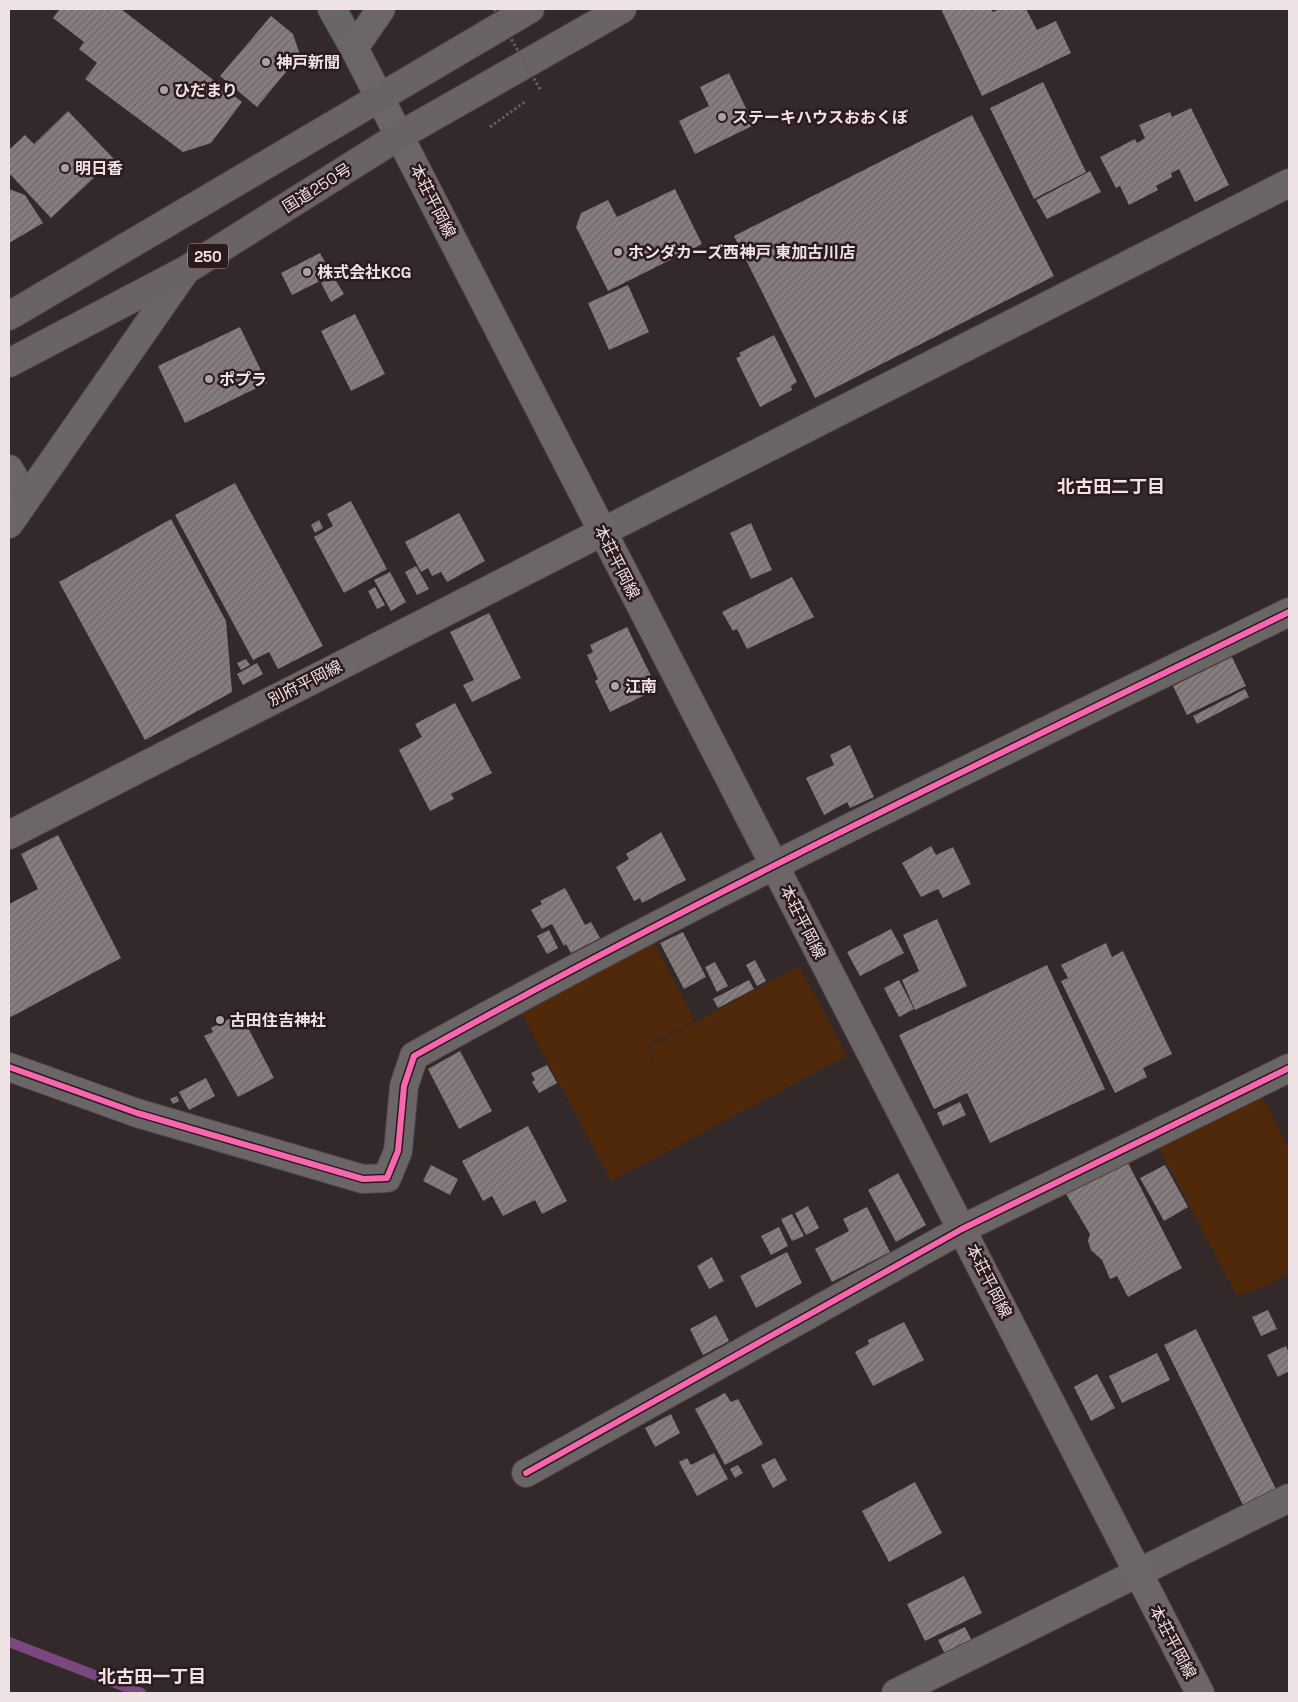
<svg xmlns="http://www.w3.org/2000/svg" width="1298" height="1702" font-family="'Space Grotesk','Noto Sans JP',sans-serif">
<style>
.grass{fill:#4f2909}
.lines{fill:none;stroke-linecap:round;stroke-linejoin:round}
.stream{stroke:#7a487f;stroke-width:10}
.building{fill:url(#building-hatch)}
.minor-casing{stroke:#4c4345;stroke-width:30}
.major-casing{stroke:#4c4345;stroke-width:30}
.highway-casing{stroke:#4c4345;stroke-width:30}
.path{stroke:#655f61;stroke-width:3;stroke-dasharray:2.5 2.5;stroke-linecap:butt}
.minor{stroke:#6a6567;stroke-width:28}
.major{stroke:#6d6668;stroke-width:28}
.highway{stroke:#6a6365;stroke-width:28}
.path-bridge{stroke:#655f61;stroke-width:3;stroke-dasharray:2.5 2.5;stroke-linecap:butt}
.cycleway-casing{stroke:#2c1a1d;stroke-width:9}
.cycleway{stroke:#f766af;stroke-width:6}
.poi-dot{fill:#ada1a3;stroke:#2c1a1d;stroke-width:2}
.labels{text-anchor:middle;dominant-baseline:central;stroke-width:5;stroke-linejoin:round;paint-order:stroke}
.shield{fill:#2c1a1d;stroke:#b4a6a8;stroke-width:1}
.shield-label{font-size:15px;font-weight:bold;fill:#efe2e4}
.poi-label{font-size:16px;font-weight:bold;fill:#efe2e4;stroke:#2c1a1d;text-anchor:start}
.street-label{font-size:16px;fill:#efe2e4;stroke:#2c1a1d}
.neighbourhood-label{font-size:18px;font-weight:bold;fill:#efe2e4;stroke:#2c1a1d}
</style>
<defs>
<pattern id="building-hatch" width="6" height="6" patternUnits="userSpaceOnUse" patternTransform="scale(1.25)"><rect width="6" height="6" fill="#877d7e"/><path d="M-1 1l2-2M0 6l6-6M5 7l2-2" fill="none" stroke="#6e6667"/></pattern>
</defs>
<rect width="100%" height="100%" fill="#33282a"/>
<!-- grass -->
<g class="grass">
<path d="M653,941L695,1020L645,1047L670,1093L647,1048L799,966L847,1056L611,1181L521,1012Z"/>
<path d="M1261,1094L1289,1149V1273L1265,1286L1237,1296L1158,1146Z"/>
</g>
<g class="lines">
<!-- stream -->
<path class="stream" d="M9,1642L141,1693"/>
</g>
<!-- building -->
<g class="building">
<path d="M60,9H121L242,102L211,143L183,152L85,79L97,63L79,49L84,42L53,18Z"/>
<path d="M941,9H991L993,12L1000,9H1026L1037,30L1056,21L1071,53L982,96Z"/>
<path d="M271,16L293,34L300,55L257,107L220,76Z"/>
<path d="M729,73L754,125L695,154L679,121L709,106L700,87Z"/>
<path d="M1043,82L1086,172L1034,199L990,108Z"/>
<path d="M1191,108L1229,185L1195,202L1179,169L1171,173L1172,177L1156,186L1158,190L1129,205L1120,186L1116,188L1100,157L1135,139L1137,143L1145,138L1139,125L1170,112L1172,117Z"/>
<path d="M68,111L114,159L51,218L9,173V150L25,135L34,144Z"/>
<path d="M972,115L1054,276L815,398L734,236Z"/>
<path d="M1090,171L1101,192L1047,219L1036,200Z"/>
<path d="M9,189L25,195L43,223L9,243Z"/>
<path d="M675,189L702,244L608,291L576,227L581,213L608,200L617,217Z"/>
<path d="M320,253L332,275L292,295L281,273Z"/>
<path d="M333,276L344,294L331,302L321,283Z"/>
<path d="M628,285L649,332L609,350L588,303Z"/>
<path d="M355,314L385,374L351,391L321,331Z"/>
<path d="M240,327L267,383L185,423L158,366Z"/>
<path d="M774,335L797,382L791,386L792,390L760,407L736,358L741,356L739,353Z"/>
<path d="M235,483L323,646L278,669L269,652L253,660L175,515Z"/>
<path d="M351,501L387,569L344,593L314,537L333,526L327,514Z"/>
<path d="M459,513L485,561L447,582L441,572L432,576L428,568L421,572L405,542Z"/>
<path d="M171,519L226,621L232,692L145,740L59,582Z"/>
<path d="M319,520L323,528L315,533L311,525Z"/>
<path d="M751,523L772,570L751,579L730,533Z"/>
<path d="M416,566L429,589L417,595L405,572Z"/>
<path d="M390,572L406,602L391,611L374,580Z"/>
<path d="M792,577L814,617L747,649L737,629L733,631L722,612Z"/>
<path d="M375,587L385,605L377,609L368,591Z"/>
<path d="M489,613L521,678L472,702L463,685L474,680L450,632Z"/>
<path d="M627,627L653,680L643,684L647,694L610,712L595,681L598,679L587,655L593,652L590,645Z"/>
<path d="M1232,657L1246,686L1187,715L1173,686Z"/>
<path d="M246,659L250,665L241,670L237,663Z"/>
<path d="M257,663L263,674L243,685L237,674Z"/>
<path d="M1245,689L1249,697L1197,724L1193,716Z"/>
<path d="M455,703L492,773L451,794L454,799L430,811L399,750L422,737L415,724Z"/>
<path d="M850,745L874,797L850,808L847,802L824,815L806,778L834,765L830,755Z"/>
<path d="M661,832L686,880L642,903L640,898L634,901L616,867L629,859L626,854Z"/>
<path d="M58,835L121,958L9,1018V904L38,889L21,854Z"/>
<path d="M931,846L936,855L953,847L971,884L943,898L938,889L921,897L902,863Z"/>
<path d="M565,888L585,925L591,922L600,938L571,953L566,944L564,946L552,924L542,929L531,910L542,904L540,901Z"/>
<path d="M937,919L967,986L915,1010L902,980L919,971L903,935Z"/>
<path d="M891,929L904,953L860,976L847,952Z"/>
<path d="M549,930L558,948L547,954L537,936Z"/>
<path d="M683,932L706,977L684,989L660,943Z"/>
<path d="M1106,943L1112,957L1123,951L1172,1054L1143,1068L1147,1077L1115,1093L1061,981L1068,978L1061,965Z"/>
<path d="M755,960L766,981L757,986L746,965Z"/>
<path d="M715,962L728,986L717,992L705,967Z"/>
<path d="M1047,965L1105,1089L990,1143L967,1093L934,1109L899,1035Z"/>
<path d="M749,980L754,989L718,1008L713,999Z"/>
<path d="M899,980L914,1009L899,1017L884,988Z"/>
<path d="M242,1016L274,1078L238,1097L204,1036L213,1032L211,1028L233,1017L234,1020Z"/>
<path d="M460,1051L492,1111L459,1129L428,1069Z"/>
<path d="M547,1065L557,1083L539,1093L532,1082L535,1080L531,1073Z"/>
<path d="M206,1078L215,1096L189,1110L179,1092Z"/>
<path d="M177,1096L179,1101L173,1104L170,1099Z"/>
<path d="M960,1102L966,1115L943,1126L937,1113Z"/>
<path d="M528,1126L567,1201L542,1214L535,1200L503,1216L492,1196L483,1201L462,1161Z"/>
<path d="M1127,1161L1182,1268L1128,1297L1117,1276L1110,1279L1102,1260L1091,1250L1088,1241L1090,1234L1066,1194Z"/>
<path d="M431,1165L458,1179L450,1195L423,1181Z"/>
<path d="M1165,1165L1188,1207L1164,1221L1140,1178Z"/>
<path d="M898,1173L926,1225L896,1242L868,1190Z"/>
<path d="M808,1206L819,1228L806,1235L795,1213Z"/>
<path d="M867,1207L890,1252L832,1282L815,1249L849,1231L843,1219Z"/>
<path d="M792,1214L804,1236L792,1241L781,1219Z"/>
<path d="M779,1227L788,1246L771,1255L761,1236Z"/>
<path d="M787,1252L802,1283L756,1308L740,1276Z"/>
<path d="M712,1257L724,1281L709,1289L697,1266Z"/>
<path d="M1268,1310L1277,1329L1261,1336L1252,1317Z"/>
<path d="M716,1315L729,1341L703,1355L690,1329Z"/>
<path d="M904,1322L924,1360L873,1386L855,1352L869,1344L868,1340Z"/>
<path d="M1196,1329L1276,1489L1243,1505L1164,1345Z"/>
<path d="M1286,1346L1289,1354V1371L1278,1377L1267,1355Z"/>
<path d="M1157,1353L1170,1380L1122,1403L1109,1376Z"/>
<path d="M1097,1374L1115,1408L1091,1421L1074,1387Z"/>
<path d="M725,1393L731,1402L738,1399L763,1444L725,1465L695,1409Z"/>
<path d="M671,1414L680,1433L655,1447L645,1428Z"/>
<path d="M714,1453L728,1479L697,1496L679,1462L687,1458L691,1465Z"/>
<path d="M775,1458L787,1480L773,1488L761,1465Z"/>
<path d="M738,1465L743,1473L735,1478L730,1469Z"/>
<path d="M915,1482L942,1533L889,1562L862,1511Z"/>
<path d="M964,1576L982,1613L925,1641L907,1604Z"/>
<path d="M965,1627L972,1641L945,1654L938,1640Z"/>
</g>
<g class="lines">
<defs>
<g id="minor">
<path d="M332,9L354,48"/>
<path d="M9,469L26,499"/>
<path d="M9,524L186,270"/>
<path d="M602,532L1289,183"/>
<path d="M9,1067L137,1113L363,1179L387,1178L398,1151L404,1086L414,1056C700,896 996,756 1289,612"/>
<path d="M526,1473L962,1229L1289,1068"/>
<path d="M896,1693L1289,1498"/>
</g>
<g id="major">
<path d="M381,9L354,48L1200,1693"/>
<path d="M9,835L602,532"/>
</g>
<g id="highway">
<path d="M9,316L530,9"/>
<path d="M9,363L186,270L399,136L622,9"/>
</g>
</defs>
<!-- minor casing -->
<use href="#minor" class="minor-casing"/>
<!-- major casing -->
<use href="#major" class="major-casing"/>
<!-- highway casing -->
<use href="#highway" class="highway-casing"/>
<!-- path -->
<path class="path" d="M490,127L526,101"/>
<!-- minor -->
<use href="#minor" class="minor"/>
<!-- major -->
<use href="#major" class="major"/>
<!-- highway -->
<use href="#highway" class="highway"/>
<!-- path-bridge -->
<path class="path-bridge" d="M494,9L541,91"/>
<defs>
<g id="cycleway">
<path d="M9,1067L137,1113L363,1179L387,1178L398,1151L404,1086L414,1056C700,896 996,756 1289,612"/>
<path d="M526,1473L962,1229L1289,1068"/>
</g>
</defs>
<!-- cycleway casing -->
<use href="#cycleway" class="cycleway-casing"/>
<!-- cycleway -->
<use href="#cycleway" class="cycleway"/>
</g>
<!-- markers -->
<g class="poi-dot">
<circle cx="266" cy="62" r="5"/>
<circle cx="164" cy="90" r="5"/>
<circle cx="722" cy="117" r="5"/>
<circle cx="65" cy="168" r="5"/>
<circle cx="618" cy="252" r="5"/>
<circle cx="307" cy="272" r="5"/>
<circle cx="209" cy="379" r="5"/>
<circle cx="615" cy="686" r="5"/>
<circle cx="220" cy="1020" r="5"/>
</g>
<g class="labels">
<!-- shield labels -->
<rect class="shield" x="188" y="243.5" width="40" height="25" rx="4"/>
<g class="shield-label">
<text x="208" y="256">250</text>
</g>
<!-- poi labels -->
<g class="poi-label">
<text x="276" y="62">神戸新聞</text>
<text x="174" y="90">ひだまり</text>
<text x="732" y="117">ステーキハウスおおくぼ</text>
<text x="75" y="168">明日香</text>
<text x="628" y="252">ホンダカーズ西神戸 東加古川店</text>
<text x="317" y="272">株式会社KCG</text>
<text x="219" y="379">ポプラ</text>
<text x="625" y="686">江南</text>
<text x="230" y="1020">古田住吉神社</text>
</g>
<!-- street labels -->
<g class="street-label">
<text transform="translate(317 188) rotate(-32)">国道250号</text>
<text transform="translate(433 201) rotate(63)">本荘平岡線</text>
<text transform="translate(617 562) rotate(63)">本荘平岡線</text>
<text transform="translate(305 683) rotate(-27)">別府平岡線</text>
<text transform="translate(803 922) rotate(63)">本荘平岡線</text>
<text transform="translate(989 1281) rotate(63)">本荘平岡線</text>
<text transform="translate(1173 1642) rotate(62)">本荘平岡線</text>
</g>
<!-- neighbourhood labels -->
<g class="neighbourhood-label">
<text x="1111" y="486">北古田二丁目</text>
<text x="152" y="1676">北古田一丁目</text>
</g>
</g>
<!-- border -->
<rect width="1298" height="1702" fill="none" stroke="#efe2e4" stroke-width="20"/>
</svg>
